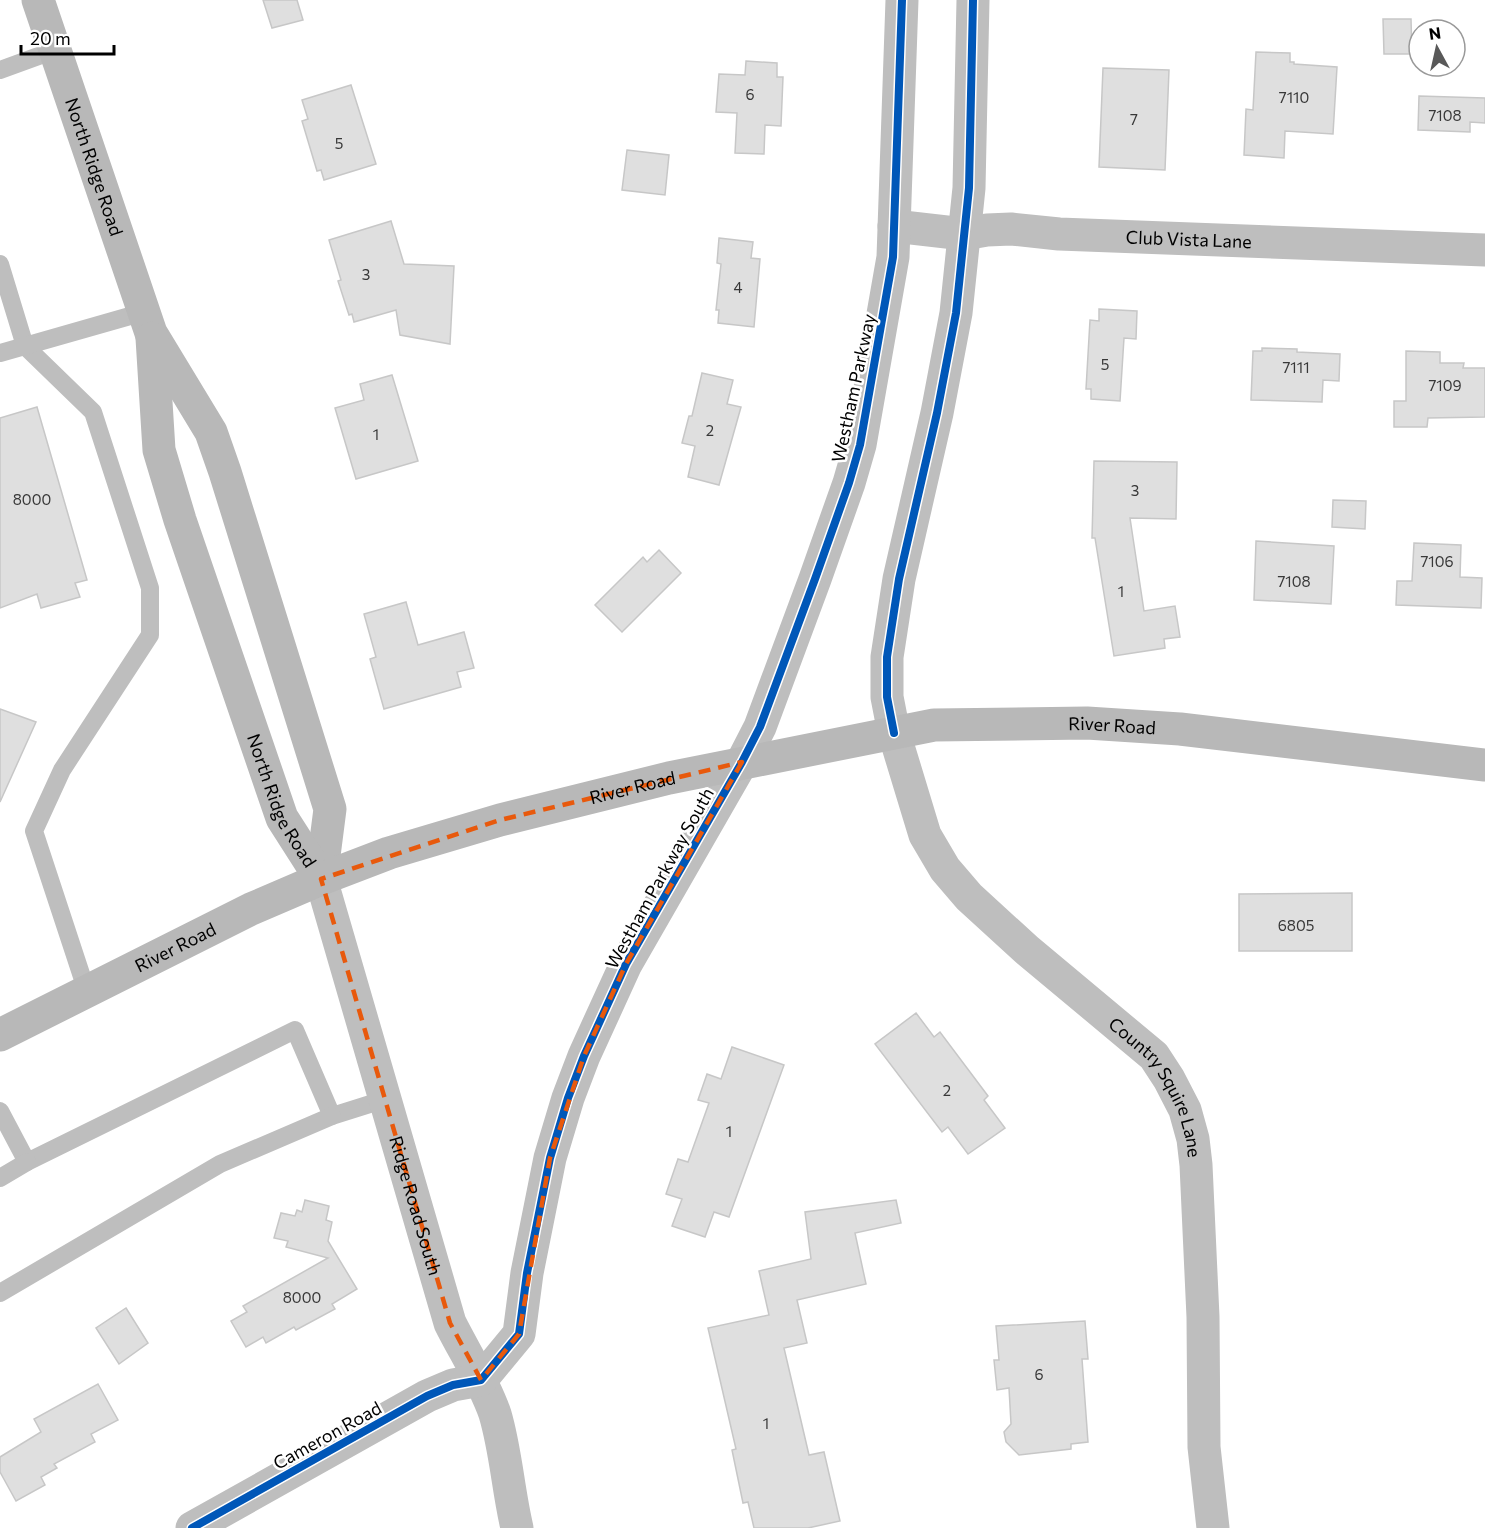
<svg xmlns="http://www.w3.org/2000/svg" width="1485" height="1528" font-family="Commissioner,sans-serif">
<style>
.building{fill:#dfdfdf;stroke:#c7c7c7;stroke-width:1.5}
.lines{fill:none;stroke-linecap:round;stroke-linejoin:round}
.service{stroke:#bebebe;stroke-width:18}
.minor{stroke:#bebebe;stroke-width:33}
.secondary{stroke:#b8b8b8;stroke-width:33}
.cycleway-casing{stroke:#fff;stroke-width:11}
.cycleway{stroke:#0057b8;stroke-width:8}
.marked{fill:none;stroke:#e8590c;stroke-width:4.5;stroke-dasharray:12 8;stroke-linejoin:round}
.labels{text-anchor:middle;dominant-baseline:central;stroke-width:5;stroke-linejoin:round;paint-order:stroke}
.number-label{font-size:15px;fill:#383838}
.street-label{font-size:18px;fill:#000;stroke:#fff}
</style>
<rect width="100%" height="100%" fill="#fff"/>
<!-- building -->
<g class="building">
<path d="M263,0H297L303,20L272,28Z"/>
<path d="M1383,19H1411L1412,54H1384Z"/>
<path d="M1256,52L1290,53V62H1294V64L1337,67L1333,134L1285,131L1284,158L1244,155L1246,109L1253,110Z"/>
<path d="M746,61L777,63V77H783L781,126L765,125L764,154L735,153L737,113L716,112L719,74L745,75Z"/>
<path d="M1103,68L1169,70L1165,170L1099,167Z"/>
<path d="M351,85L376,164L324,180L321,170L317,171L302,121L308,119L302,100Z"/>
<path d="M1419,96L1485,98V123L1470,122V132L1418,130Z"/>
<path d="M627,150L669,155L665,195L622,190Z"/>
<path d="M391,221L404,264L454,266L450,344L400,335L396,310L354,322L352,314L349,315L338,281L341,280L329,240Z"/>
<path d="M719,238L753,242L751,258L760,259L754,327L718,323L719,310H716L721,264L717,263Z"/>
<path d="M1099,309L1137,311L1136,339L1124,338L1120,401L1091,399V389H1086L1090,320L1099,321Z"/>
<path d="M1262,348L1297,349V352L1340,354L1339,381L1323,380L1322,402L1251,400L1253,351H1262Z"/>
<path d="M1406,351L1440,352V363H1464L1463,368H1485V417L1428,418L1427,427H1394V401H1406Z"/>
<path d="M702,373L733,380L727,404L741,407L719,485L688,477L695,446L682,443L689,416H692Z"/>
<path d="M392,375L418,461L356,479L335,408L364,400L360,384Z"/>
<path d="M37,407L87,580L75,583L80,597L41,608L37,594L0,608V418Z"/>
<path d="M1094,461L1177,462L1176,519L1130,518L1144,611L1175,606L1180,637L1164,639L1165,648L1114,656L1095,538H1092Z"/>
<path d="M1333,500L1366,501L1365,529L1332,527Z"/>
<path d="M1256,541L1334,546L1331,604L1254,600Z"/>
<path d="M1414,543L1461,545L1460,577L1482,578L1481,608L1396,605L1397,581H1412Z"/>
<path d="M659,550L681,573L622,632L595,605L643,557L647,562Z"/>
<path d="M406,602L418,645L464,632L474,668L457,672L461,687L384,709L370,659L376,657L364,614Z"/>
<path d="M0,709L36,722L0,802Z"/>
<path d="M1352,893V951H1239V894Z"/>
<path d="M916,1013L934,1037L940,1032L988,1096L984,1100L1005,1128L968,1154L948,1127L942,1132L875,1044Z"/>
<path d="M732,1047L784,1065L729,1217L714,1212L705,1237L672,1226L682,1199L666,1194L678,1159L688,1162L709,1103L698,1100L707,1074L721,1079Z"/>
<path d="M305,1200L329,1206L326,1220L332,1222L328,1241L357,1289L332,1304L335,1309L296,1330L294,1327L266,1343L263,1337L246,1347L231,1321L247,1312L243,1306L328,1258L286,1247L288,1241L274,1238L281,1213L295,1216L297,1210L302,1212Z"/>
<path d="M896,1200L901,1223L855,1233L866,1284L797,1300L807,1343L784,1348L809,1455L824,1452L840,1521L808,1528H754L748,1502L743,1503L732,1450L736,1449L708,1328L769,1315L759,1271L811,1259L805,1212Z"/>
<path d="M126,1308L148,1343L119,1364L96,1328Z"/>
<path d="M1085,1321L1088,1359H1082L1088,1442L1071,1444V1449L1019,1455L1006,1442L1004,1432L1011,1424L1009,1388L997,1390L994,1360H999L996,1326Z"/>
<path d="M98,1384L118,1420L91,1434L95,1442L54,1464L57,1468L41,1477L45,1485L16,1501L0,1472V1457L41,1432L34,1419Z"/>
</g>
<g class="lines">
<!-- service -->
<g class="service">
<path d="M0,70L55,50"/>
<path d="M0,264L25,346L93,412L150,588V635L62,770L34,831L87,992"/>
<path d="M0,353L144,312"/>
<path d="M0,1111L27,1162L295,1030L332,1116L386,1099"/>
<path d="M0,1178L27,1162"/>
<path d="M0,1293L220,1164L332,1116"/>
</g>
<!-- minor -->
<g class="minor">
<path id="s1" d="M973,0L969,188L956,313L937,413L899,579L887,657V697L894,733L925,835L945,869L969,897L1027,950L1154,1056L1169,1079L1185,1110L1193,1139L1196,1165L1203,1317L1204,1447L1213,1528"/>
<path id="s2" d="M894,226L964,234L987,230L1011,229L1059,234L1485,250"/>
<path id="s3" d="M321,879L450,1323C465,1353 484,1382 495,1414C506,1451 508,1490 517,1528"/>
<path d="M192,1528L427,1396L453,1385L481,1380L519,1334L527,1273L550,1158L568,1098L584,1056L626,964L742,762L760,727L815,579L849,483L860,445L893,257L902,0"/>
</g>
<!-- secondary -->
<g class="secondary">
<path id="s4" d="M38,0L151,333L211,432L225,472L330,809L321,879"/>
<path id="s5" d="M152,338L159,450L180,520L282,818L321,879"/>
<path id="s6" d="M0,1035L251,909L321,879L389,853L500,820L669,778L934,725L1087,723L1180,729L1485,765"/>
</g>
<defs>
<g id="cycleway">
<path d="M894,733L887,697V657L899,579L937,413L956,313L969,188L973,0"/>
<path d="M192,1528L427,1396L453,1385L481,1380L519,1334L527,1273L550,1158L568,1098L584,1056L626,964L742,762L760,727L815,579L849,483L860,445L893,257L902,0"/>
</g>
</defs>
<!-- cycleway casing -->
<use href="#cycleway" class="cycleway-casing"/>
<!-- cycleway -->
<use href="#cycleway" class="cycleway"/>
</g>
<!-- marked area -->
<path class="marked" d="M742,762L626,964L584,1056L550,1158L519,1334L481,1380L450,1323L321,879L500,820Z"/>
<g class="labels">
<!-- number labels -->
<g class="number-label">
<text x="750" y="94">6</text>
<text x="1294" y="97">7110</text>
<text x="1445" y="115">7108</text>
<text x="1134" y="119">7</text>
<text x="339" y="143">5</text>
<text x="366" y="274">3</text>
<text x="738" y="287">4</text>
<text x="1105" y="364">5</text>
<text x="1296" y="367">7111</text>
<text x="1445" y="385">7109</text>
<text x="710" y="430">2</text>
<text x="376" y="434">1</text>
<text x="1135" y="490">3</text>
<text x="32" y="499">8000</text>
<text x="1437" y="561">7106</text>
<text x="1294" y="581">7108</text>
<text x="1121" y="591">1</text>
<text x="1296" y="925">6805</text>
<text x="947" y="1090">2</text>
<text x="729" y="1131">1</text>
<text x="302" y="1297">8000</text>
<text x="1039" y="1374">6</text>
<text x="766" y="1423">1</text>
</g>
<!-- street labels -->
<g class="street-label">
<text stroke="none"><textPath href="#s4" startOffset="176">North Ridge Road</textPath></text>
<text stroke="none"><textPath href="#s2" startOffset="296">Club Vista Lane</textPath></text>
<text transform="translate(853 388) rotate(-78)">Westham Parkway</text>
<text stroke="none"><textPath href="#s6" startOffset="1168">River Road</textPath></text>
<text stroke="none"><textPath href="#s6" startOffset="682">River Road</textPath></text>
<text stroke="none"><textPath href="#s5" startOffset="484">North Ridge Road</textPath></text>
<text transform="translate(659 878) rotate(-61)">Westham Parkway South</text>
<text stroke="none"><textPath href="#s6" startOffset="196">River Road</textPath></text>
<text stroke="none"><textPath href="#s1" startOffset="1196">Country Squire Lane</textPath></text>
<text stroke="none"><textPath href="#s3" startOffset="340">Ridge Road South</textPath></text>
<text transform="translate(327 1435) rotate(-29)">Cameron Road</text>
</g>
</g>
<!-- north arrow -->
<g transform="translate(1437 48) rotate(352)"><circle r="28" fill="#ffffff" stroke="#999999" stroke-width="1.5"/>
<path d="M0-4.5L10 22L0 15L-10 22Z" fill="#595959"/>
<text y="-9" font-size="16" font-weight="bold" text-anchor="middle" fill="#000000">N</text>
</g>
<!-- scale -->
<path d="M21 45v9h93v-9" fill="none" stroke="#000000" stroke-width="3"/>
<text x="30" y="45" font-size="18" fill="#000000" stroke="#ffffff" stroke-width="4.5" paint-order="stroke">20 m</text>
</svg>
